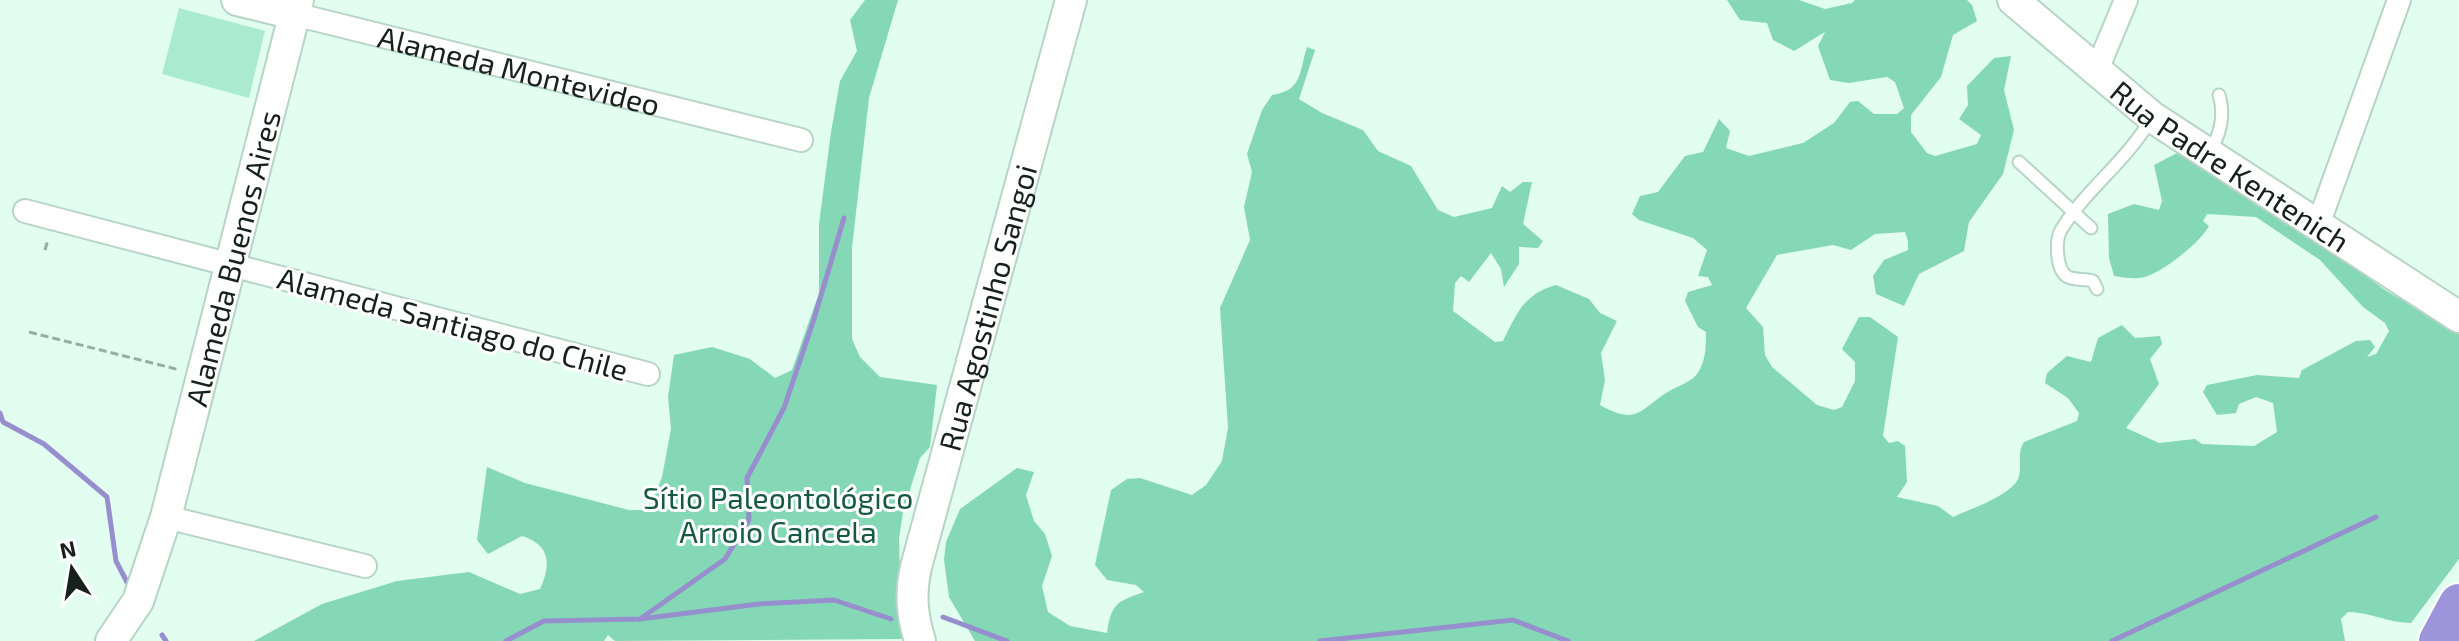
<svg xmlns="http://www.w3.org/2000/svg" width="2459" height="641" font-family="'Exo 2',sans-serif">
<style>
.green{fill:#aaebcf}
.forest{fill:#85d8b6}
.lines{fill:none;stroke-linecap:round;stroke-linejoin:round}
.stream{stroke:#978ece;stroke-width:5}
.lane-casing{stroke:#b8d4c7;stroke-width:15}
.street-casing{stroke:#b8d4c7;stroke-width:26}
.secondary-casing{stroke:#b8d4c7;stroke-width:34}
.highway-casing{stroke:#fff;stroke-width:44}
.path{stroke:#97ada3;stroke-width:3;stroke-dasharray:8 4;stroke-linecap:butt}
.lane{stroke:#fff;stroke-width:11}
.street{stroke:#fff;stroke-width:22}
.secondary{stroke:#fff;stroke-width:30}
.highway{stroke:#9e94db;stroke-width:40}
.labels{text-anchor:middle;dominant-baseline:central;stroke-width:6;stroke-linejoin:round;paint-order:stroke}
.street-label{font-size:30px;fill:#16201c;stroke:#fff}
.park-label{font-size:30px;fill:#165842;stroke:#fff}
</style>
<rect width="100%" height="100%" fill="#e1fef0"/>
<!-- green -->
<path class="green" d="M179,8L265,31L249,98L162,74Z"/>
<!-- forest -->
<g class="forest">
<path d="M865,0H898L869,98L852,248V339L860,357L880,377L937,385L930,447L920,458L903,512L899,539L902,639L615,641L608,635L604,641H254L322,604L397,581L469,572L520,594L540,589C551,565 551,545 522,536L488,554L477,540L487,467L525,483L629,510H649L662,477L671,429L668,397L674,355L712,347L750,359L775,378L792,370L819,293V224L831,132L840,81L857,51L850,20Z"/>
<path d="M1727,0H1799L1825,9L1852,3L1855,0H1967L1972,5L1977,21L1953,35L1941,77L1911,115V132L1927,153L1935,156L1977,144L1981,135L1959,119L1968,105L1967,86L1994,58L2011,56L2004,90L2014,130L2003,174L1969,222L1964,251L1919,274L1904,306L1876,294L1873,276L1884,260L1908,250V241L1905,232L1875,234L1851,250L1833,245L1777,255L1746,308L1763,327L1765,355L1772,367L1817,405L1834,410L1842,407L1855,381V362L1842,349L1859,317H1870L1898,337L1883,436L1889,443L1898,441L1905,446L1907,482L1897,497L1938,506L1953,517C1970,509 2010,496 2018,479C2023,467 2016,454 2024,442L2077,421L2079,413L2068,398L2045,383L2047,373L2067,356L2091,362L2098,338L2122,325L2135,338L2160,336L2162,344L2150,359L2159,384L2126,428L2159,443L2195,439L2202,444L2254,446L2277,432L2273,403L2256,397L2239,404L2236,413L2217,415L2203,392L2207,385L2257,375L2299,378L2302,370L2356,341L2370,340L2375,347L2367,357L2376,354L2389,331L2385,323L2363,307L2320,260L2256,217L2207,214L2203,221L2209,226C2201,242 2158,277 2139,278C2131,279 2122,277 2114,276L2109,258L2108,214L2134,204L2159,210L2162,201L2154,165L2177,153L2218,169L2385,290L2459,334V559L2411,623C2388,623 2370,612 2348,612L2341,619L2345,641H975L949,597L944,560L946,542L960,509L1017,468L1034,472L1026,495L1034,521L1045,534L1052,556L1042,586L1048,612L1070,626L1107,633C1111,604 1117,601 1144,592L1136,585L1107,580L1095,565L1111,490L1127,479L1140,478L1192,495L1206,485L1222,461L1228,428L1220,308L1250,240L1244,207L1252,172L1247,154L1262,110L1272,95C1302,91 1299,73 1307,47L1315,50L1299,99L1322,113L1363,130L1378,151L1411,166L1438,210L1454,217L1492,208L1502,186L1510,192L1523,182H1532L1523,224L1543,241L1538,248L1519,247V264L1504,287L1501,269L1491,253L1469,282L1461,276L1455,283L1453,311L1495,342L1503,341C1517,313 1524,294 1556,285L1589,299L1600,313L1617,321L1601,353L1605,380L1600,405C1639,427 1640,408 1671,390C1679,386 1692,381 1697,374C1706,362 1706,345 1706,332L1698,327L1685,301L1688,292L1712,285L1708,277L1698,276L1707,250L1693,238L1639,220L1632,214L1640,196L1658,192L1685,156L1703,152L1719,119L1730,131L1726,148L1749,156L1803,143L1834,123L1850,102L1858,101L1874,114H1897L1904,108L1895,82L1887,77L1849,83L1830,80L1818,46L1825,32L1794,51L1773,40L1767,23L1740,20Z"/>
</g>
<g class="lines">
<!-- stream -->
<g class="stream">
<path d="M0,413L3,422L44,444L107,497L116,561L128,584"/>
<path d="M943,617L1007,641"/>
<path d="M640,619L725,559L749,520L747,478L784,408L814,319L844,218"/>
<path d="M162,635L166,641"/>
<path d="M506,641L544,621L640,619L759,604L834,600L891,619"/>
<path d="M1320,641L1513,620L1568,641"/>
<path d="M2112,641L2376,517"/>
</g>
<defs>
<g id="lane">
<path d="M2208,153C2221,136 2225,114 2219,95"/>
<path d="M2019,162L2091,228"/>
<path d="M2097,289L2093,281C2085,279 2075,280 2068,277C2056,271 2055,241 2061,230C2086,189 2128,160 2152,117"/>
</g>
<g id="street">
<path id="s1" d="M294,14L801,140"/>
<path d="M2096,72L2126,0"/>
<path d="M25,211L648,374"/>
<path d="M2318,225L2399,0"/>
<path d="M166,517L365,566"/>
</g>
<g id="secondary">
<path d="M237,0L294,14"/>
<path id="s2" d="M2013,0L2152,117L2459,317"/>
<path id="s3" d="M111,641L138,601L166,517L298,0"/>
<path id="s4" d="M920,641C912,615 910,594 916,567L1071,0"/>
</g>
<path id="highway" d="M2439,641L2459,604"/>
</defs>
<!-- lane casing -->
<use href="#lane" class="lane-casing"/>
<!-- street casing -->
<use href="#street" class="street-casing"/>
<!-- secondary casing -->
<use href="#secondary" class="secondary-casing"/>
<!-- highway casing -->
<use href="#highway" class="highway-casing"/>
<!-- path -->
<g class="path">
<path d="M45,250L48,239"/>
<path d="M29,332L180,370"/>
</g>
<!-- lane -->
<use href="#lane" class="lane"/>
<!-- street -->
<use href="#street" class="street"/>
<!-- secondary -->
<use href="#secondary" class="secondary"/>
<!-- highway -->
<use href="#highway" class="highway"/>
</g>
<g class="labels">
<!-- street labels -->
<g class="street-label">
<text stroke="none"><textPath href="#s1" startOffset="232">Alameda Montevideo</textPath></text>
<text stroke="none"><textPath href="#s2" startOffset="274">Rua Padre Kentenich</textPath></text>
<text stroke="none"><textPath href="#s3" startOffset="404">Alameda Buenos Aires</textPath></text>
<text stroke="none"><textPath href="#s4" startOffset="344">Rua Agostinho Sangoi</textPath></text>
<text transform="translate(453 323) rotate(15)">Alameda Santiago do Chile</text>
</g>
<!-- park labels -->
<g class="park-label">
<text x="778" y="497">Sítio Paleontológico<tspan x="778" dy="34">Arroio Cancela</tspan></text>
</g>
</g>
<!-- north arrow -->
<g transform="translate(72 569) rotate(348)" stroke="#ffffff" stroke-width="6" paint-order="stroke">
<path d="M0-6L14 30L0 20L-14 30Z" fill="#16201c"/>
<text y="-12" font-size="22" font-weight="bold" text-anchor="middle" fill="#16201c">N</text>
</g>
</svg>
